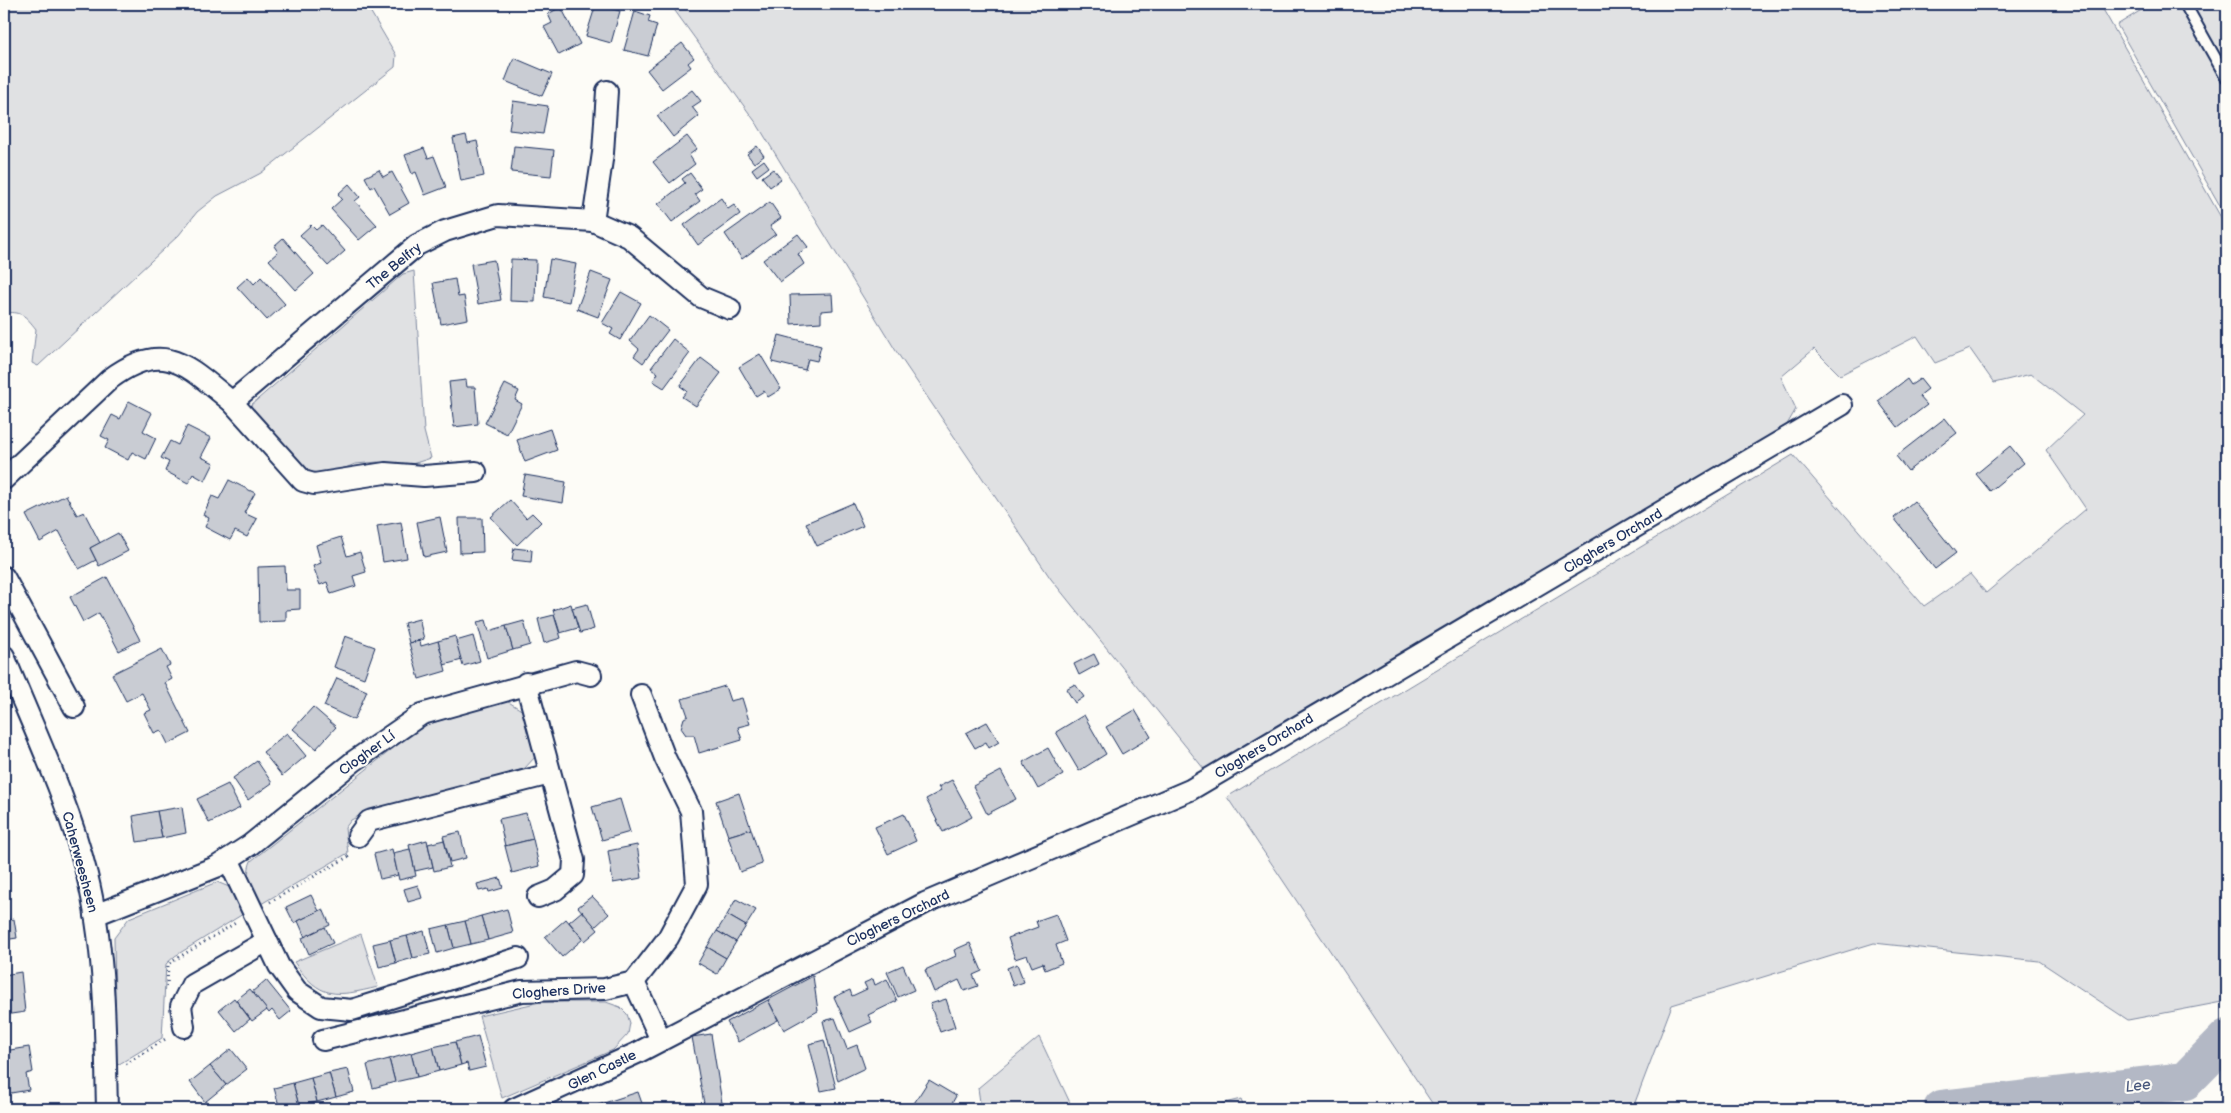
<svg xmlns="http://www.w3.org/2000/svg" width="2231" height="1113" font-family="'Balsamiq Sans',sans-serif">
<style>
.green{fill:#e0e1e3;stroke:#7e88a0}
.water{fill:#b3b8c5;stroke:#76819c}
.lines{fill:none;stroke-linecap:round;stroke-linejoin:round}
.river{stroke:#b3b8c5;stroke-width:38}
.building{fill:#c9ccd3;stroke:#1b2f5e}
.lane-casing{stroke:#1b2f5e;stroke-width:14}
.street-casing{stroke:#1b2f5e;stroke-width:24}
.path{stroke:#1b2f5e;stroke-width:3;stroke-dasharray:1 4;stroke-linecap:butt}
.lane{stroke:#fdfcf7;stroke-width:10}
.street{stroke:#fdfcf7;stroke-width:20}
.labels{text-anchor:middle;dominant-baseline:central;stroke-width:4.5;stroke-linejoin:round;paint-order:stroke}
.street-label{font-size:14px;fill:#1b2f5e;stroke:#fdfcf7}
.water-label{font-size:15px;font-style:italic;fill:#49587d;stroke:#fdfcf7}
</style>
<rect width="100%" height="100%" fill="#fdfcf7"/>
<filter id="ink" filterUnits="userSpaceOnUse"><feTurbulence type="fractalNoise" baseFrequency=".02" numOctaves="2"/><feDisplacementMap in="SourceGraphic" scale="10" xChannelSelector="R" yChannelSelector="G"/><feConvolveMatrix kernelMatrix="1 2 1 2 8 2 1 2 1" color-interpolation-filters="sRGB"/></filter>
<g filter="url(#ink)">
<!-- green -->
<g class="green">
<path d="M4,4H366L396,55L395,67L261,173L217,196L197,212L179,235L38,366L32,363L36,329C25,315 21,311 4,313Z"/>
<path d="M670,4H2100L2227,228V1001L2128,1020L2039,961L1874,943L1672,1005L1634,1105L1621,1109H1436L1227,797L1793,455L1924,606L1970,574L1986,593L2086,509L2046,450L2083,415L2031,374L1994,383L1970,349L1935,363L1917,336L1840,375L1814,349L1781,377L1796,409L1785,428L1204,769L1051,579L896,351L757,124Z"/>
<path d="M2151,4H2227V218L2117,25Z"/>
<path d="M414,271L424,431L431,458L406,466L378,462L355,464L331,474L312,478L251,411V405L403,274Z"/>
<path d="M507,701L523,711L536,756L524,769L361,815L351,820L345,828L348,853L261,904C253,889 244,878 251,861L420,727L497,702Z"/>
<path d="M217,882L229,887L243,914L175,956L166,964L162,1038L116,1066L114,938L129,918Z"/>
<path d="M361,934L378,987C336,997 320,1000 294,962Z"/>
<path d="M540,1002H606L620,1007L627,1014L630,1023L628,1034L613,1050L502,1098L479,1016Z"/>
<path d="M1039,1037L1073,1109H981L978,1088Z"/>
<path d="M1241,1099L1245,1109H1200Z"/>
</g>
<!-- water -->
<path class="water" d="M2227,1026V1058C2220,1064 2215,1073 2208,1079C2187,1096 2160,1099 2134,1103L2132,1068C2168,1083 2203,1048 2227,1026Z"/>
<g class="lines">
<!-- river -->
<path class="river" d="M1942,1109L2185,1081L2227,1038"/>
</g>
<!-- building -->
<g class="building">
<path d="M596,4H610L609,8L620,11L611,43L586,36Z"/>
<path d="M561,7L580,44L559,55L544,27L552,23L548,14Z"/>
<path d="M635,11L650,16L648,22L657,25L648,56L624,50Z"/>
<path d="M682,43L694,58L688,63L691,67L662,89L647,70Z"/>
<path d="M514,58L552,74L542,96L505,81Z"/>
<path d="M692,90L701,101L692,107L699,116L673,137L657,116Z"/>
<path d="M513,101L548,106L543,134L509,130Z"/>
<path d="M466,135L468,143L477,141L484,176L461,181L453,138Z"/>
<path d="M687,136L697,149L689,155L695,164L670,183L653,162Z"/>
<path d="M514,146L554,150L551,176L511,172Z"/>
<path d="M757,146L764,156L754,163L747,154Z"/>
<path d="M424,148L428,158L434,156L446,187L425,195L416,172L412,174L405,155Z"/>
<path d="M764,160L769,167L757,176L752,169Z"/>
<path d="M773,169L781,179L770,187L762,177Z"/>
<path d="M379,170L383,177L392,172L409,203L390,214L374,186L371,188L365,177Z"/>
<path d="M690,173L702,189L695,194L700,201L672,222L658,204L685,183L682,179Z"/>
<path d="M349,184L360,197L355,201L377,225L359,240L331,209L342,199L338,194Z"/>
<path d="M721,198L728,209L734,205L740,214L698,245L684,225Z"/>
<path d="M770,202L781,218L770,226L776,234L742,259L725,234Z"/>
<path d="M311,225L316,230L322,225L345,251L328,266L300,235Z"/>
<path d="M798,234L808,247L798,254L804,264L780,282L763,260Z"/>
<path d="M283,238L314,274L296,290L269,260L278,252L274,246Z"/>
<path d="M511,259L536,260L535,302L510,301Z"/>
<path d="M550,259L576,264L569,302L544,297Z"/>
<path d="M494,260L501,300L478,304L471,264Z"/>
<path d="M591,272L612,280L598,317L577,309Z"/>
<path d="M248,277L254,284L261,277L285,304L267,320L237,287Z"/>
<path d="M455,279L458,297L464,296L468,319L441,324L433,283Z"/>
<path d="M621,292L641,303L620,340L610,334L613,329L602,323Z"/>
<path d="M832,294L833,310L821,311V322L791,324L790,295Z"/>
<path d="M649,315L668,330L643,363L634,356L639,349L630,341Z"/>
<path d="M779,335L821,346L817,361L808,359L805,370L772,362Z"/>
<path d="M673,339L690,353L664,388L653,381L658,373L651,368Z"/>
<path d="M760,354L781,389L768,397L764,391L756,396L739,367Z"/>
<path d="M701,358L721,373L696,406L682,397L687,391L680,386Z"/>
<path d="M1907,379L1911,385L1920,379L1928,389L1919,396L1927,405L1898,427L1878,401Z"/>
<path d="M466,380L467,387H475L478,424L454,427L449,382Z"/>
<path d="M505,384L519,391L515,400L522,404L507,434L485,423Z"/>
<path d="M129,401L152,413L143,431L156,438L146,459L132,452L128,460L105,448L109,440L101,436L112,415L120,419Z"/>
<path d="M1945,418L1957,433L1908,471L1896,456Z"/>
<path d="M187,426L211,438L201,457L214,463L205,481L193,474L188,483L165,471L169,462L161,458L170,441L178,445Z"/>
<path d="M550,429L557,450L525,462L517,440Z"/>
<path d="M2010,446L2024,463L1990,491L1976,474Z"/>
<path d="M525,475L566,482L563,503L521,496Z"/>
<path d="M229,480L255,493L244,513L257,519L247,537L235,531L230,540L205,527L209,518L203,515L212,496L219,499Z"/>
<path d="M66,495L77,515L84,512L100,543L90,548L96,560L79,569L59,531L40,542L26,515Z"/>
<path d="M510,500L526,518L532,513L541,522L517,545L491,517Z"/>
<path d="M1914,501L1956,553L1935,569L1894,518Z"/>
<path d="M853,503L863,526L817,546L806,523Z"/>
<path d="M440,517L447,552L424,557L417,522Z"/>
<path d="M459,518H482L483,552L460,553Z"/>
<path d="M401,522L407,558L383,562L377,526Z"/>
<path d="M118,533L128,551L99,566L90,548Z"/>
<path d="M341,537L347,556L360,552L366,572L353,576L356,586L331,594L327,582L320,585L313,566L321,563L316,545Z"/>
<path d="M514,548L532,550L531,562L512,560Z"/>
<path d="M285,566L286,590H300V609L286,610V621L259,622L258,567Z"/>
<path d="M107,577L140,640L119,651L99,613L83,622L70,597Z"/>
<path d="M571,604L578,628L560,633L553,610Z"/>
<path d="M587,604L594,629L580,633L572,608Z"/>
<path d="M554,615L561,638L544,643L538,619Z"/>
<path d="M419,619L424,639L409,643L404,623Z"/>
<path d="M486,620L489,631L506,626L513,650L487,658L477,622Z"/>
<path d="M524,621L530,645L513,650L506,626Z"/>
<path d="M345,636L375,647L364,678L334,667Z"/>
<path d="M455,636L462,660L444,665L438,641Z"/>
<path d="M473,636L480,661L463,666L456,641Z"/>
<path d="M420,641L421,646L438,641L446,671L419,679L409,643Z"/>
<path d="M162,649L170,665L166,667L172,679L165,683L190,733L168,744L161,730L154,733L144,713L151,710L142,693L126,701L112,674Z"/>
<path d="M1094,654L1099,664L1079,675L1074,664Z"/>
<path d="M337,678L367,691L354,720L324,706Z"/>
<path d="M1075,684L1084,697L1075,703L1066,689Z"/>
<path d="M725,686L730,701L742,698L750,724L738,727L742,740L699,753L694,735H686L681,728L684,718L688,716L682,699Z"/>
<path d="M313,707L336,727L316,749L293,729Z"/>
<path d="M1135,710L1151,737L1122,754L1106,727Z"/>
<path d="M1084,715L1106,754L1079,771L1056,732Z"/>
<path d="M987,722L999,742L989,748L986,742L975,748L966,733Z"/>
<path d="M287,733L306,756L282,776L263,752Z"/>
<path d="M1048,748L1063,775L1038,789L1023,762Z"/>
<path d="M257,761L272,783L248,800L233,778Z"/>
<path d="M1001,771L1016,799L987,814L973,786Z"/>
<path d="M952,780L972,817L943,832L926,799L941,791L938,787Z"/>
<path d="M228,784L240,808L209,823L197,799Z"/>
<path d="M739,793L751,829L728,836L716,801Z"/>
<path d="M620,799L630,832L602,840L592,807Z"/>
<path d="M182,807L186,833L162,838L157,811Z"/>
<path d="M157,811L162,838L137,842L133,816Z"/>
<path d="M526,813L533,839L505,846L499,819Z"/>
<path d="M904,814L916,841L888,854L875,827Z"/>
<path d="M751,829L762,864L740,872L728,836Z"/>
<path d="M460,832L466,858L450,862L443,836Z"/>
<path d="M533,839L539,866L512,873L505,846Z"/>
<path d="M427,840L433,867L415,871L409,845Z"/>
<path d="M444,840L450,867L434,871L428,844Z"/>
<path d="M637,845L642,878L613,883L608,851Z"/>
<path d="M392,849L398,875L380,879L374,854Z"/>
<path d="M410,849L416,876L399,880L393,853Z"/>
<path d="M500,878L503,888L489,892L488,889L479,891L477,884Z"/>
<path d="M418,885L422,898L408,902L404,889Z"/>
<path d="M311,895L319,911L294,923L286,907Z"/>
<path d="M592,896L609,914L595,927L578,907Z"/>
<path d="M736,899L756,910L746,926L727,915Z"/>
<path d="M4,904H6L9,920L14,919L17,938L4,940Z"/>
<path d="M323,909L330,925L305,937L298,921Z"/>
<path d="M507,909L513,933L488,940L481,916Z"/>
<path d="M582,911L598,930L585,941L569,922Z"/>
<path d="M1056,914L1066,941L1056,945L1062,963L1045,970L1043,963L1032,967L1027,955L1015,959L1008,938L1038,927L1036,921Z"/>
<path d="M727,915L746,926L736,942L717,931Z"/>
<path d="M481,916L488,940L471,944L465,921Z"/>
<path d="M566,919L583,939L562,957L545,937Z"/>
<path d="M465,921L471,944L454,948L448,925Z"/>
<path d="M448,925L454,948L437,953L431,929Z"/>
<path d="M325,927L333,943L309,954L302,938Z"/>
<path d="M424,931L430,954L413,958L407,936Z"/>
<path d="M717,931L736,942L726,958L707,947Z"/>
<path d="M407,936L413,958L396,963L390,940Z"/>
<path d="M390,940L396,963L379,967L373,944Z"/>
<path d="M970,943L982,971L973,975L978,986L964,991L959,980L934,992L925,970L956,956L954,950Z"/>
<path d="M707,947L726,958L717,974L698,963Z"/>
<path d="M1017,964L1024,982L1013,986L1007,968Z"/>
<path d="M903,965L914,990L898,997L887,972Z"/>
<path d="M21,972L25,1012L4,1015V975Z"/>
<path d="M813,976L818,1011L784,1030L768,1000Z"/>
<path d="M873,979L875,985L887,979L897,1001L868,1015L872,1022L850,1032L834,997L850,990L852,996L867,989L864,983Z"/>
<path d="M266,980L291,1011L280,1020L272,1010L269,1013L252,992Z"/>
<path d="M250,989L267,1010L252,1021L236,1000Z"/>
<path d="M234,998L250,1019L236,1031L219,1010Z"/>
<path d="M946,999L955,1027L940,1032L930,1004Z"/>
<path d="M768,1000L778,1020L738,1042L727,1022Z"/>
<path d="M835,1018L847,1049L857,1045L865,1068L838,1081L823,1021Z"/>
<path d="M711,1034L723,1109H705L692,1037Z"/>
<path d="M478,1036L486,1067L469,1071L467,1063L461,1065L455,1042Z"/>
<path d="M824,1040L836,1088L821,1091L809,1044Z"/>
<path d="M455,1042L461,1065L439,1071L433,1047Z"/>
<path d="M29,1047L33,1072L26,1074L29,1090L5,1094L4,1051Z"/>
<path d="M433,1047L439,1071L417,1077L411,1053Z"/>
<path d="M231,1049L247,1069L226,1085L210,1066Z"/>
<path d="M411,1053L417,1077L395,1082L389,1059Z"/>
<path d="M389,1059L395,1082L373,1088L367,1065Z"/>
<path d="M210,1066L226,1085L205,1102L190,1082Z"/>
<path d="M348,1069L354,1092L336,1097L329,1073Z"/>
<path d="M329,1073L336,1097L317,1102L311,1078Z"/>
<path d="M311,1078L317,1102L299,1106L293,1083Z"/>
<path d="M929,1080L956,1096L951,1105L954,1106L952,1109L911,1108Z"/>
<path d="M293,1083L299,1106L280,1109L274,1088Z"/>
<path d="M638,1092L644,1109H600L598,1105Z"/>
</g>
<g class="lines">
<defs>
<path id="lane" d="M2185,4L2227,79"/>
<g id="street">
<path d="M593,221L603,153L607,91"/>
<path d="M232,402L303,481L314,484L385,473L424,476L476,472"/>
<path d="M4,479L110,379C165,338 187,366 232,402L417,245L445,231L498,215L593,221L629,237L701,297L730,309"/>
<path d="M4,577L74,707"/>
<path d="M4,656C33,728 68,799 87,875C106,951 105,1032 107,1109"/>
<path d="M526,683L574,860L573,875L555,890L538,897"/>
<path d="M358,836L369,821L550,774"/>
<path d="M228,859L279,966L297,991L321,1007L352,1010L518,958"/>
<path d="M95,915L216,867L250,845L354,761L422,714L576,671L591,675"/>
<path d="M634,982L661,1040"/>
<path d="M184,1027L181,1006L192,984L267,941"/>
<path d="M323,1040L522,991L605,989L634,982L668,938L697,884L691,811L665,758L641,695"/>
<path d="M514,1109L637,1053L925,903L1190,790L1842,405"/>
</g>
</defs>
<!-- lane casing -->
<use href="#lane" class="lane-casing"/>
<!-- street casing -->
<use href="#street" class="street-casing"/>
<!-- path -->
<g class="path">
<path d="M270,902L351,855"/>
<path d="M167,987L168,964L237,922"/>
<path d="M126,1064L167,1038"/>
</g>
<!-- lane -->
<use href="#lane" class="lane"/>
<!-- street -->
<use href="#street" class="street"/>
</g>
</g>
<g class="labels">
<!-- street labels -->
<g class="street-label">
<text transform="translate(394 266) rotate(-39)">The Belfry</text>
<text transform="translate(1613 541) rotate(-31)">Cloghers Orchard</text>
<text transform="translate(1264 746) rotate(-31)">Cloghers Orchard</text>
<text transform="translate(367 753) rotate(-36)">Clogher Lí</text>
<text transform="translate(80 862) rotate(75)">Caherweesheen</text>
<text transform="translate(898 918) rotate(-26)">Cloghers Orchard</text>
<text transform="translate(559 991) rotate(-4)">Cloghers Drive</text>
<text transform="translate(602 1070) rotate(-26)">Glen Castle</text>
</g>
<!-- water labels -->
<g class="water-label">
<text transform="translate(2138 1086) rotate(-7)">Lee</text>
</g>
</g>
<!-- margin -->
<rect width="2231" height="1113" fill="none" stroke="#fdfcf7" stroke-width="20"/>
<rect x="10" y="10" width="2211" height="1093" fill="none" stroke="#1b2f5e" stroke-width="2" filter="url(#ink)"/>
</svg>
